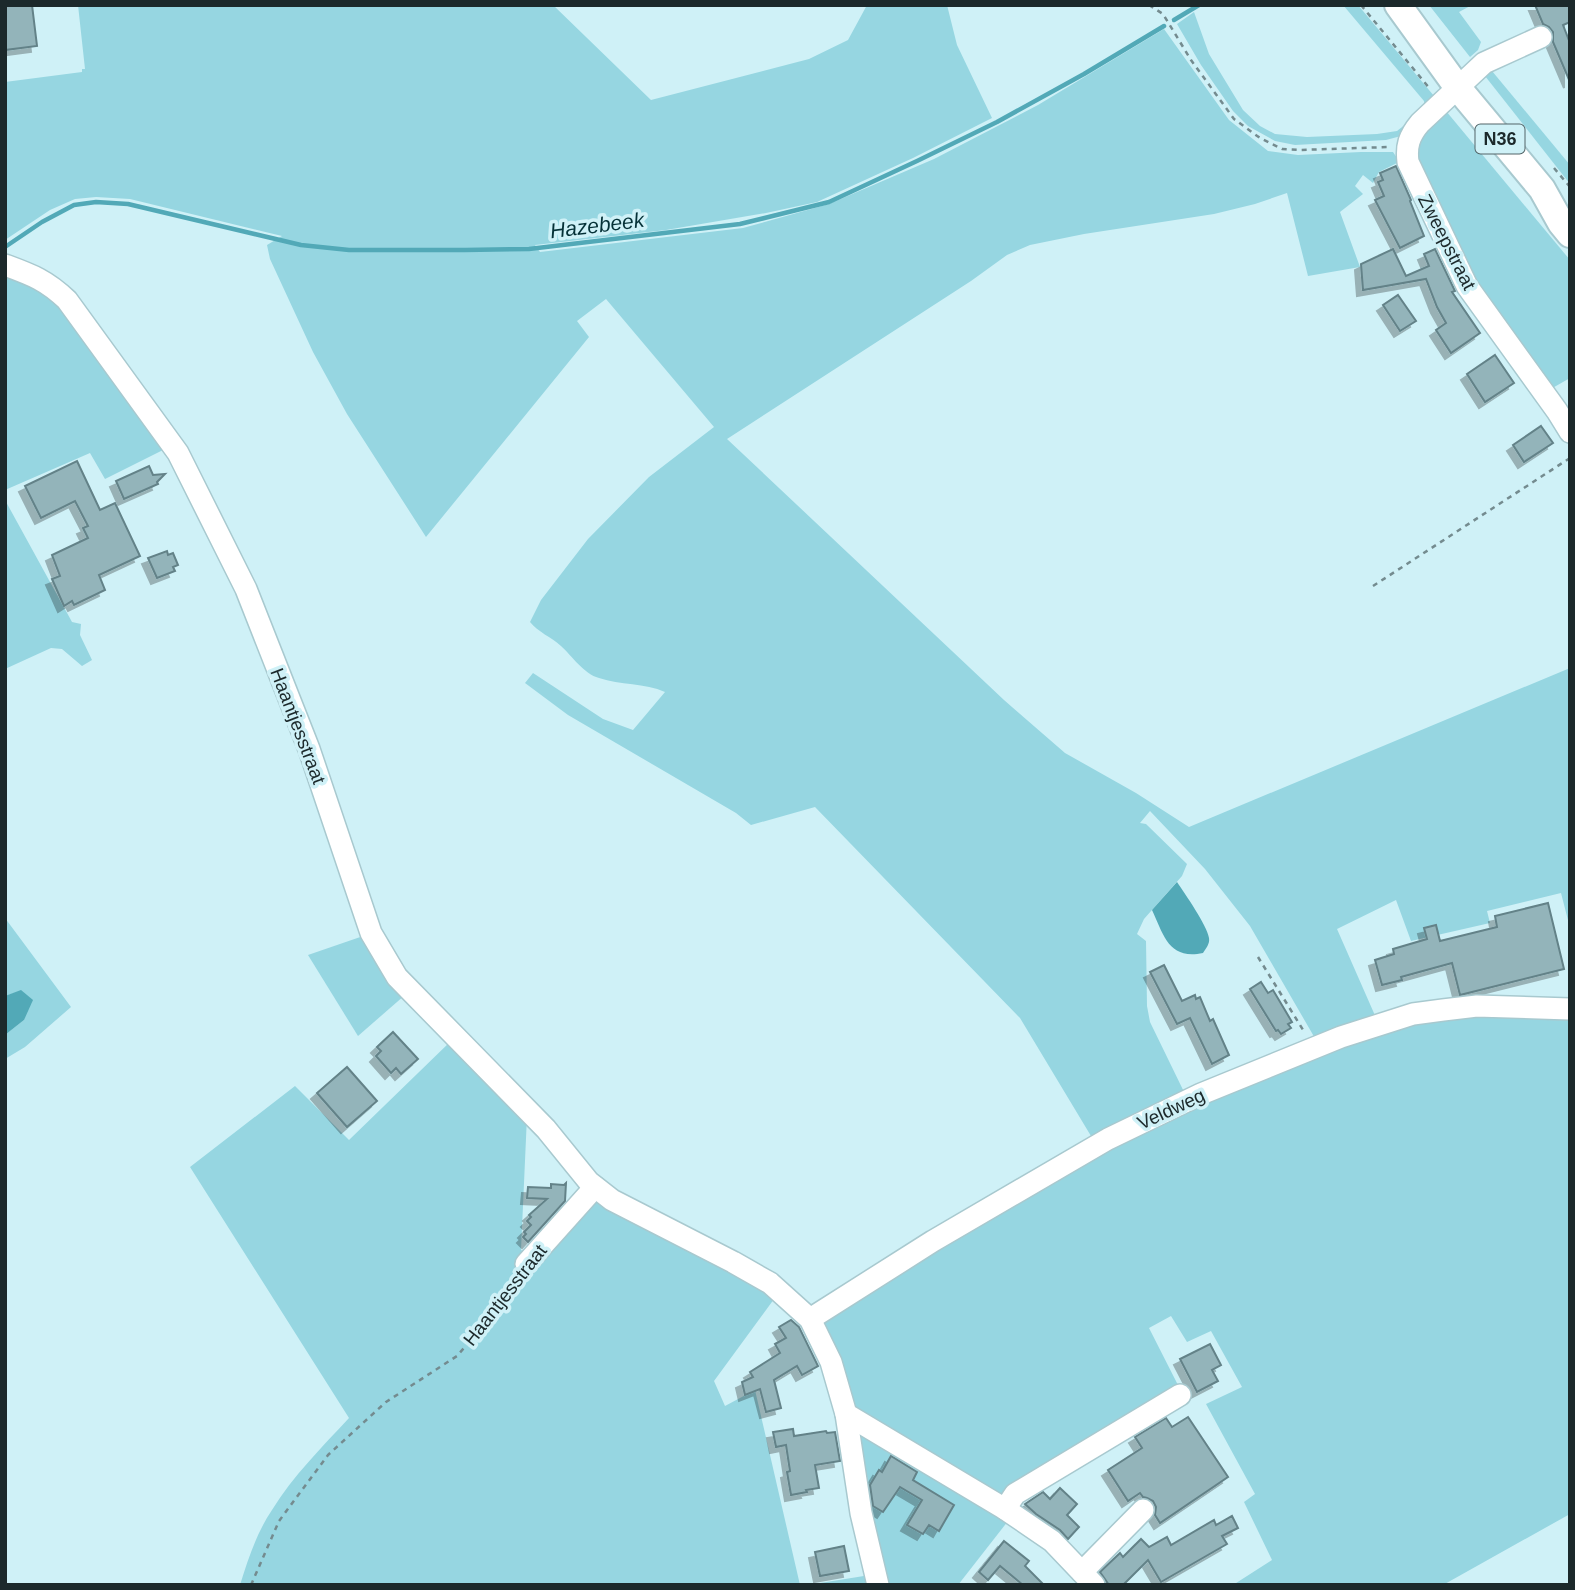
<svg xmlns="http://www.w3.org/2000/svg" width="1575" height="1590" font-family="Arial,sans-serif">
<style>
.green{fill:#96d6e1}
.water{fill:#52a9b7}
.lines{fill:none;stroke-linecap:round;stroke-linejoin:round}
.stream{stroke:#52a9b7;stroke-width:4.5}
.building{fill:#93b4ba;stroke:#638288;stroke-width:2;filter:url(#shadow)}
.minor-casing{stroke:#a8c9cf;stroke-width:24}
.major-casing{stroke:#a8c9cf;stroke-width:30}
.path{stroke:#748b8f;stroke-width:2.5;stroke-dasharray:5 5;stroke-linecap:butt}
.minor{stroke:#fff;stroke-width:21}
.major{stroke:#fff;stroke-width:26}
.labels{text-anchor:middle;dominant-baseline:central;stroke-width:7;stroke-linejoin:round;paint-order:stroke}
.shield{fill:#cff1f7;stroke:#526568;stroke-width:2}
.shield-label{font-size:18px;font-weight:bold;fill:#1c292b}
.street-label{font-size:19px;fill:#1c292b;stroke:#cff1f7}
.water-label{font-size:21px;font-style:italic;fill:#053137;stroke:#cff1f7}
</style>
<defs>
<filter id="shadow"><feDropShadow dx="-6" dy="6" stdDeviation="0" flood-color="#0004"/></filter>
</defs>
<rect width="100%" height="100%" fill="#cff1f7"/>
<!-- green -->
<g class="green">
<path d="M78,5H553L651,100L809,59L848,40L867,5H947L957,45L992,118L913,158L817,202L766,213L666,230L535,245L540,252L743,228L829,204L934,159L1038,105L1164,29L1229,120L1268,151L1298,155L1361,152H1393L1397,158V163L1379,172L1373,183L1363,175L1355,186L1363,194L1340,212L1360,267L1308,276L1287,193L1255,204L1214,214L1084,234L1030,245L1007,255L971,281L727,439L1004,700L1065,753L1136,793L1189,827L1570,668V928L1561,893L1487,911L1490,923L1411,941L1396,900L1337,929L1377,1020L1316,1040L1250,926L1205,869L1150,811L1140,823L1146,824L1187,864L1182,876L1144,919L1137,934L1146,941L1147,1006L1150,1022L1186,1096L1094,1141L1020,1018L815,807L751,825L736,813L568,715L525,683L533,673L603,719L633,730L665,692C645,683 620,685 599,678C584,674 572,656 561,646C551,637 538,632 530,622L541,600L588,539L649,477L714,427L606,299L577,321L589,337L426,537L347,414L313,352L270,259L267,245L282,236L130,199L96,197L75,199L50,210L5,240V82L82,72V69H85Z"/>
<path d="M1343,5H1358L1434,96L1432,108L1401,136L1386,140L1295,145L1275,141L1248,126L1233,111L1201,65L1177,24L1194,12L1209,54L1243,110L1260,126L1275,134L1307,137L1377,134L1397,131L1425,109L1424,101Z"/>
<path d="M1429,5H1472L1459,12L1481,42L1478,50L1470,57Z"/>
<path d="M1492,71L1570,165V184L1485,76Z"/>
<path d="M1446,111L1570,260V378L1549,390L1479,297L1416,160L1418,133Z"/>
<path d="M5,272L42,285L169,447L105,479L90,453L5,490Z"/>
<path d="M5,500L72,622L81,624L80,635L92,660L82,666L62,649L51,648L5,669Z"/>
<path d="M5,918L71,1007L25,1047L5,1059V1035L24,1020L21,991L5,996Z"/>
<path d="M369,934L405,995L358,1036L308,955Z"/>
<path d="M1570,1013V1514L1443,1585H1233L1272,1560L1244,1502L1255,1494L1206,1404L1242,1387L1211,1331L1187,1342L1171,1316L1149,1328L1181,1391L995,1497L858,1410L849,1396L822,1321L1062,1170L1240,1084L1437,1014Z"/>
<path d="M452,1040L527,1116L521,1250L536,1258L595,1195L777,1295L714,1381L725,1406L755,1390L800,1585H240C248,1559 257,1532 272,1510C293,1476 322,1447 349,1418L190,1167L295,1086L349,1140Z"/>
<path d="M859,1429L1008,1521L958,1585H882Z"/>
<path d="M870,1575L873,1585H808Z"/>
</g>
<!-- water -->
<g class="water">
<path d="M1177,882C1185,894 1207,925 1209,938C1210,944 1206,948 1203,953C1169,960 1164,936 1152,910Z"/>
<path d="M21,990L33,1000L24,1020L5,1035V996Z"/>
</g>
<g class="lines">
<!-- stream -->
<g class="stream">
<path d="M1174,20L1199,5"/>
<path d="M5,247L42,222L74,205L96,202L128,204L301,245L349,250H465L529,249L740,224L829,202L917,161L997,122L1084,74L1164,26"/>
</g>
</g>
<!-- building -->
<g class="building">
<path d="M5,5H32L37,46L5,50Z"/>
<path d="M1535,5H1570V22L1563,25L1570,43V82L1553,42V32L1549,27L1543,24Z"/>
<path d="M1396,166L1411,200L1410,201L1424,236L1400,248L1375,200L1384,196L1378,182L1383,180L1380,173Z"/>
<path d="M1393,249L1406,276L1429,266L1424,254L1435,249L1455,291L1452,292L1480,333L1451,353L1436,330L1446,323L1437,307L1426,279L1363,290L1361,264Z"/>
<path d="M1398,295L1416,321L1400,331L1383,305Z"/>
<path d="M1495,355L1514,383L1485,402L1467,374Z"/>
<path d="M1541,426L1553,443L1524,462L1513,445Z"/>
<path d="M77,461L100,510L115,503L140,556L99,575L105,590L74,605L72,601L64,606L52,579L60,576L52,555L88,538L83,528L88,526L75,501L41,518L25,486Z"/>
<path d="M149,466L153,475L165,474L157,482L158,484L124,499L116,481Z"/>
<path d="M167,551L168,555L173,553L178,565L173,567L175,571L157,578L148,558Z"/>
<path d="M1548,903L1564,969L1460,995L1452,963L1401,977L1402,980L1382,985L1375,960L1394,954L1393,949L1427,939L1424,928L1436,925L1440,941L1497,927L1495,916Z"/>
<path d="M1164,965L1182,1001L1195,995L1196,999L1200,997L1210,1021L1213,1019L1229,1055L1212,1064L1190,1018L1177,1024L1150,972Z"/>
<path d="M1261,982L1268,993L1273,990L1292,1022L1288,1024L1291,1028L1281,1034L1278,1030L1276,1031L1250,989Z"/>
<path d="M393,1032L418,1059L401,1074L396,1068L391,1073L376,1056L381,1051L377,1047Z"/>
<path d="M347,1067L377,1101L347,1127L317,1093Z"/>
<path d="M566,1183L565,1201L528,1242L523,1237L526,1234L524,1232L531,1225L527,1221L531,1217L529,1215L547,1199L527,1198L528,1187L551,1188V1184L564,1185Z"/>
<path d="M791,1320L799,1327L818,1366L802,1375L797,1366L774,1380L781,1408L766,1412L760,1389L745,1395L742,1382L753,1377L750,1372L780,1353L775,1344L786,1338L779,1327Z"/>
<path d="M1210,1344L1221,1365L1212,1370L1218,1381L1197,1392L1180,1359Z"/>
<path d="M1188,1417L1228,1477L1160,1523L1155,1515L1156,1507L1153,1501L1147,1498L1143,1497L1140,1493L1128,1501L1108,1470L1142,1448L1135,1437L1166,1418L1172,1427Z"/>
<path d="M793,1429L794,1436L826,1431L827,1433L835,1432L840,1461L815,1465L819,1488L806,1490L807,1492L791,1495L787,1472L790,1471L786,1445L776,1447L773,1432Z"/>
<path d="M891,1456L917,1472L913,1480L954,1505L939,1531L929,1525L923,1534L907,1525L922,1500L900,1487L883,1512L873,1506L870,1485L879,1470L882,1472Z"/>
<path d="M1060,1488L1077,1504L1067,1515L1079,1527L1068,1539L1060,1530L1036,1514L1025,1504L1043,1492L1050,1499Z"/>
<path d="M1232,1516L1238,1528L1222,1536L1227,1544L1161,1582L1148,1560L1123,1585H1109L1100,1572L1120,1553L1123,1557L1141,1539L1149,1547L1167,1537L1171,1545L1214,1520L1216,1525Z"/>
<path d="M1004,1541L1029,1561L1025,1566L1044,1585H1023L1000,1566L988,1580L979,1572Z"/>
<path d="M844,1546L849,1571L820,1576L815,1552Z"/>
</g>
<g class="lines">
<defs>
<g id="minor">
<path d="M1541,37L1484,63L1420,123C1409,136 1406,146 1408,162L1467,286L1557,411L1570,432"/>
<path d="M5,265C32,275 46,280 67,300L178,453L246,589L309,749L371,933L397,977L546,1129L589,1182L612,1200L733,1262L770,1283L810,1319L831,1362L846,1414L861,1513L878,1585"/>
<path d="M526,1264L595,1187"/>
<path d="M810,1319L933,1241L1108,1139L1201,1094L1341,1037L1413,1014L1443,1010L1477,1006L1570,1009"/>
<path d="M846,1414L1005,1509L1052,1541L1094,1585"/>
<path d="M1005,1509L1015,1494L1180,1395"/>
<path d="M1082,1572L1143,1510"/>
</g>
<path id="major" d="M1398,5L1458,88L1542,189L1561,223L1570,234"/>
</defs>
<!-- minor casing -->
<use href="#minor" class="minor-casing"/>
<!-- major casing -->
<use href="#major" class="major-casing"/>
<!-- path -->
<g class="path">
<path d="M1149,5L1163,14L1191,60L1234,119L1260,138L1282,149L1300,150L1390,147"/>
<path d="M1361,5L1430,89"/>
<path d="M1554,168L1570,187"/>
<path d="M1373,586L1570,458"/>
<path d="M1258,957L1305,1033"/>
<path d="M251,1585L279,1521L328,1455L386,1402L457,1356L501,1305L517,1279"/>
</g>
<!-- minor -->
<use href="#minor" class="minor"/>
<!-- major -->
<use href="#major" class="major"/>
</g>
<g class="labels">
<!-- shield labels -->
<rect class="shield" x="1475.5" y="124.5" width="49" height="29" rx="5"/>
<g class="shield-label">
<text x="1500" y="139">N36</text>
</g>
<!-- street labels -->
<g class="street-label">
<text transform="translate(1447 242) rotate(63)">Zweepstraat</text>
<text transform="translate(298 726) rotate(69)">Haantjesstraat</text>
<text transform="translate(1171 1109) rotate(-25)">Veldweg</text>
<text transform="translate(505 1295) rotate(-52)">Haantjesstraat</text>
</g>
<!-- water labels -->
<g class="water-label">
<text transform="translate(597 225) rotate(-7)">Hazebeek</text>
</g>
</g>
<!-- border -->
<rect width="1575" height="1590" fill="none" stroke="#1c292b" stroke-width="14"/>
</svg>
